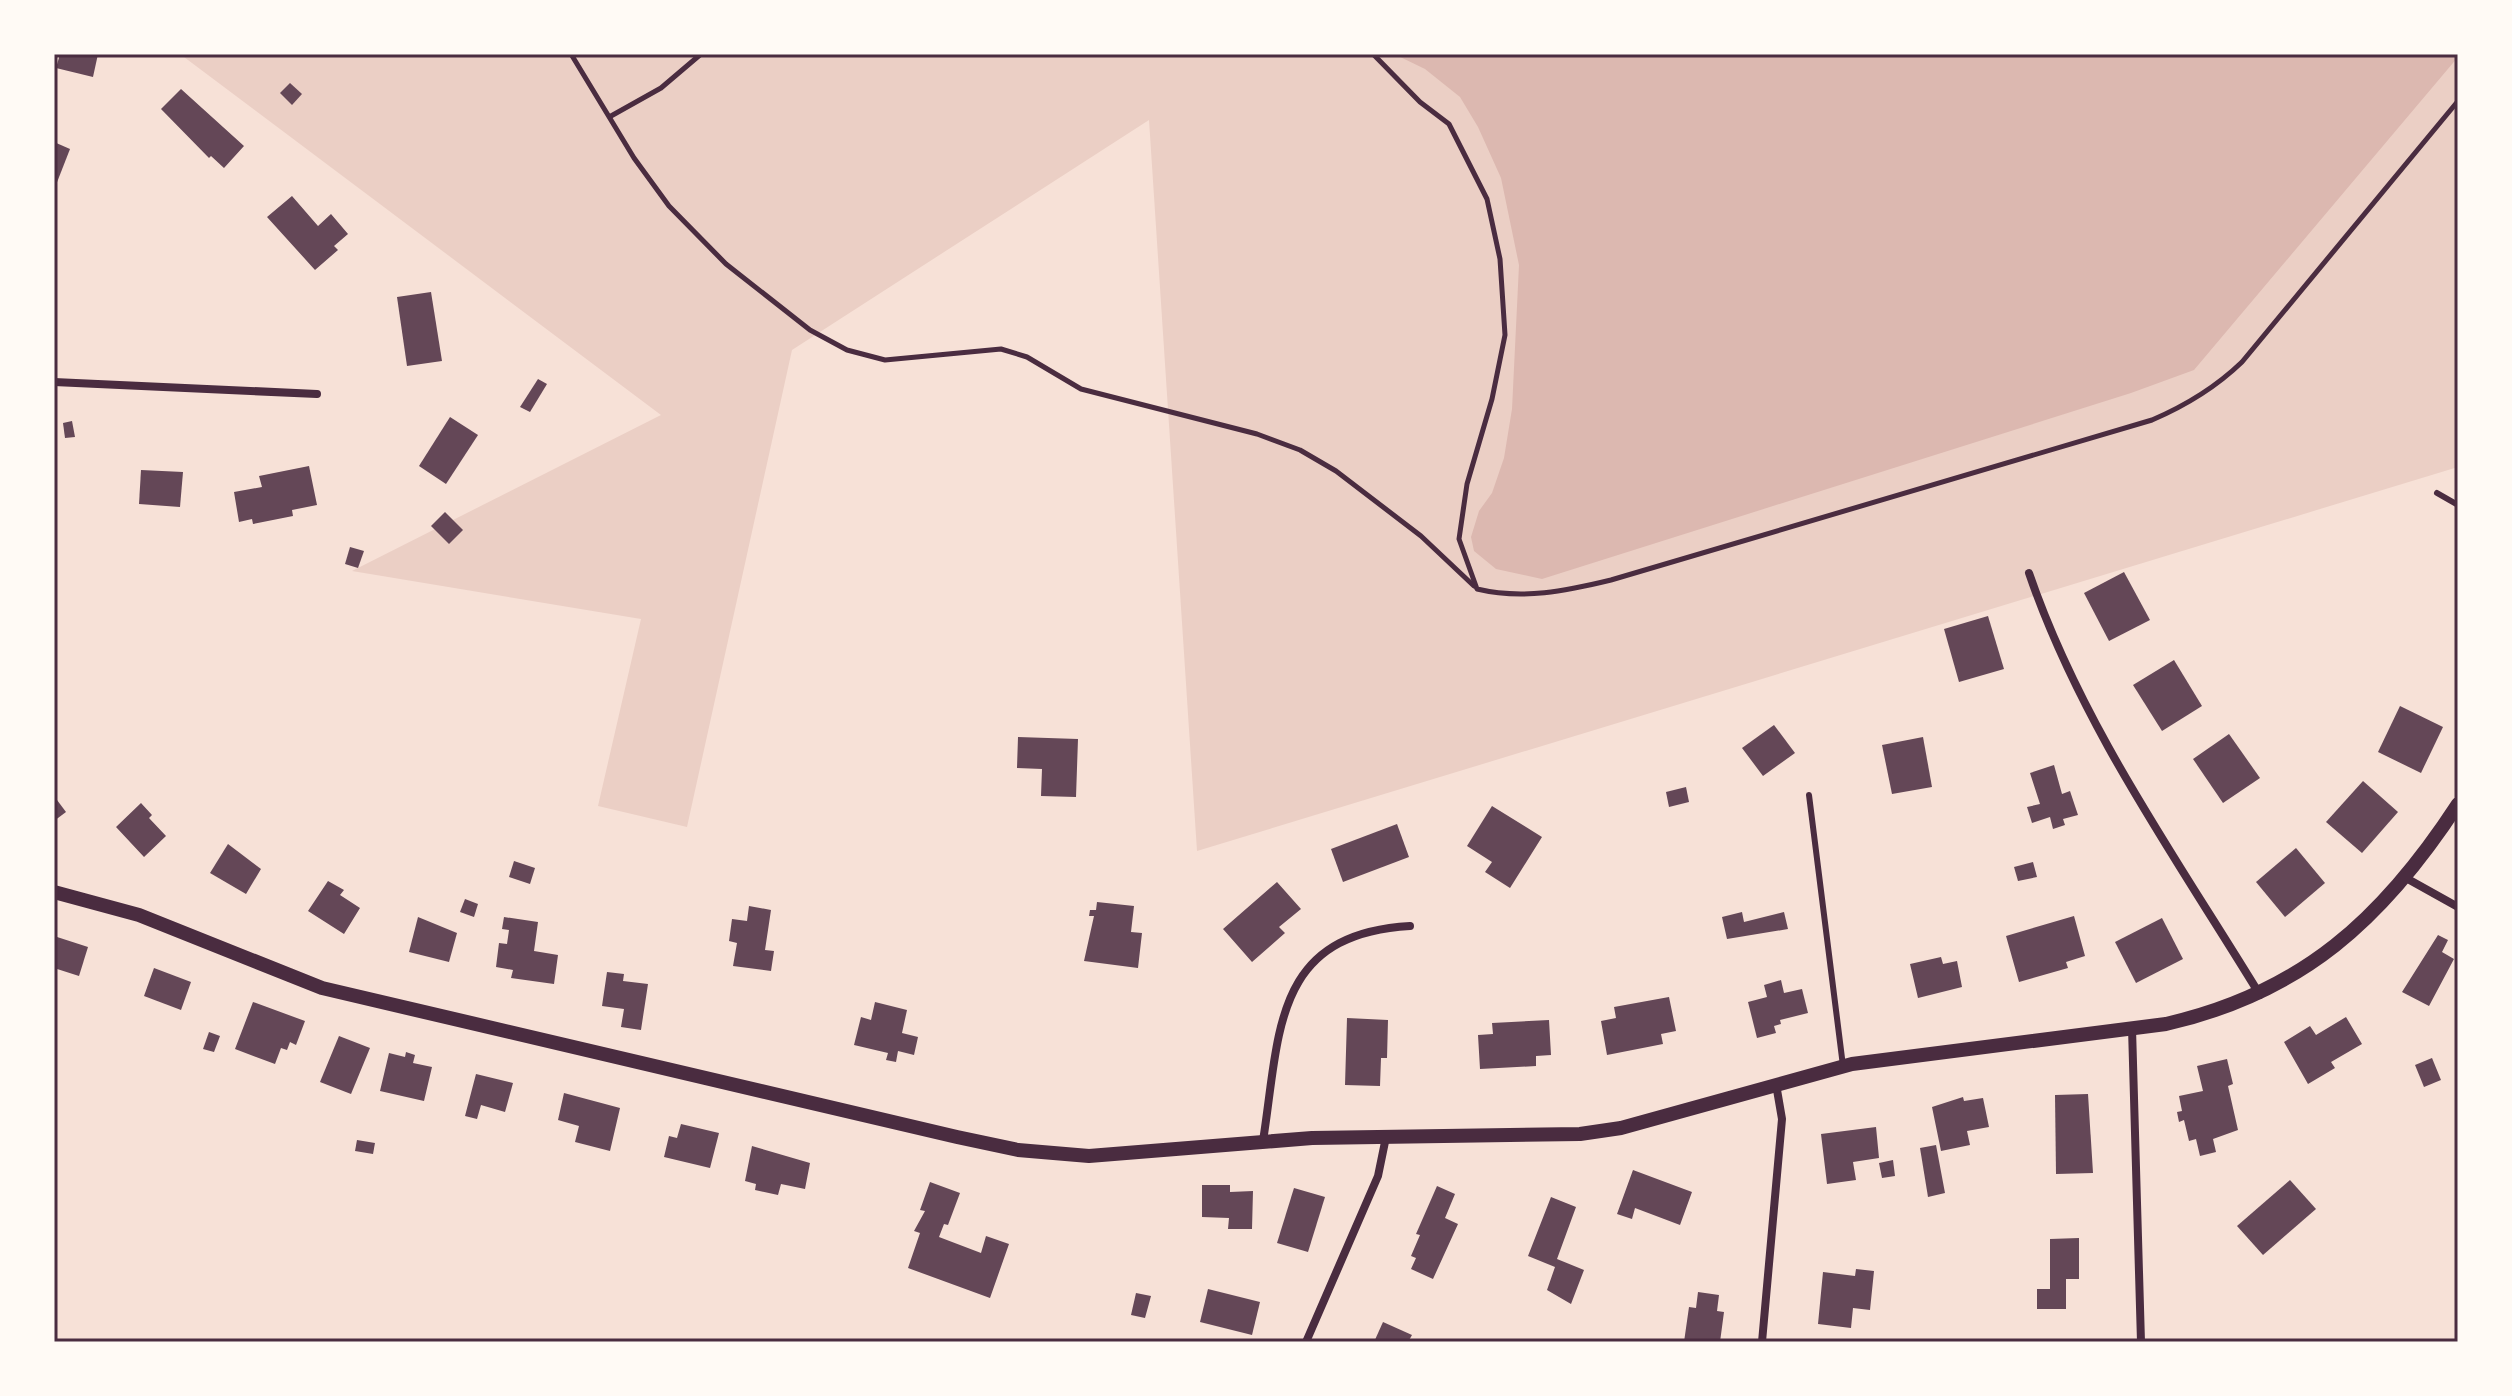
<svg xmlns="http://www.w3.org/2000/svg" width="2512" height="1396" font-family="'Golos Text',sans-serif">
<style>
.green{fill:#ebcfc5}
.water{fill:#dcb8b0}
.building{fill:#644757}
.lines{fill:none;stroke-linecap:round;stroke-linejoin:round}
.path{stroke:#4a2c40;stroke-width:5}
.service{stroke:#4a2c40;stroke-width:6}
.minor{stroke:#4a2c40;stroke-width:8}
.tertiary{stroke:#4a2c40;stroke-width:14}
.neatline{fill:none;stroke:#4a2c40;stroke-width:3}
</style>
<rect width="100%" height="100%" fill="#f7e1d7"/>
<!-- green -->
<path class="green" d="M180,54H2458V467L1197,851L1149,120L792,350L687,827L598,806L641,619L352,571L661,415Z"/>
<!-- water -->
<path class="water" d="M1394,54H2458V57L2194,370L2131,393L1542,579L1496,569L1474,551L1471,537L1479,511L1492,493L1504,458L1512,409L1519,265L1501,178L1478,127L1460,97L1425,69Z"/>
<!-- building -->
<g class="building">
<path d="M60,54H98L93,77L56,68Z"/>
<path d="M290,83L302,94L292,105L280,93Z"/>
<path d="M181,89L244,146L224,168L211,156L209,158L161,109Z"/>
<path d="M54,142L70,149L54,190Z"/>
<path d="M292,196L318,226L331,214L348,234L334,246L338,250L315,270L267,217Z"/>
<path d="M431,292L442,361L407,366L397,297Z"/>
<path d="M538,379L547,384L530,412L520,407Z"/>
<path d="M450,417L478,435L446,484L419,466Z"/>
<path d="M72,421L75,437L65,438L63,423Z"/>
<path d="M309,466L317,505L292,510L293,516L253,524L252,519L239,522L234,492L262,487L259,476Z"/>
<path d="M141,470L183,472L180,507L139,504Z"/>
<path d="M445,512L463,530L449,544L431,526Z"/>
<path d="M350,547L364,551L358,568L345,564Z"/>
<path d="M2124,572L2150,620L2109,641L2084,593Z"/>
<path d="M1988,616L2004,669L1959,682L1944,629Z"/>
<path d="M2174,660L2202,706L2162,731L2133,685Z"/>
<path d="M2400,706L2443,727L2421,773L2378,752Z"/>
<path d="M1774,725L1795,753L1763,776L1742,748Z"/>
<path d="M2229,734L2260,778L2223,803L2193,759Z"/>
<path d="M1018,737L1078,739L1076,797L1041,796L1042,769L1017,768Z"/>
<path d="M1923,737L1932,787L1892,794L1882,745Z"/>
<path d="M2054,765L2062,794L2070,791L2078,815L2063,819L2065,825L2053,829L2050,817L2032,823L2027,807L2040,804L2030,773Z"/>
<path d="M2363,781L2398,812L2362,853L2326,822Z"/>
<path d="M1686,787L1689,802L1669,807L1666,792Z"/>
<path d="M54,796L66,812L54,821Z"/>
<path d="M141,803L152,815L149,818L166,836L144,857L116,827Z"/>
<path d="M1492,806L1542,837L1510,888L1485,872L1492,862L1467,846Z"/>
<path d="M1397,824L1409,857L1343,882L1331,849Z"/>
<path d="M228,844L261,869L246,894L210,873Z"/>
<path d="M2296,848L2325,883L2285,917L2256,882Z"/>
<path d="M514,861L535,868L530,884L509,877Z"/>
<path d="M2033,862L2037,877L2018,881L2014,867Z"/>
<path d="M328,881L344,890L340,895L360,908L344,934L308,911Z"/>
<path d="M1277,882L1301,909L1279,927L1285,933L1252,962L1223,929Z"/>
<path d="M465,899L478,904L474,917L460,912Z"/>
<path d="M1097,902L1134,906L1131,932L1142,933L1138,968L1084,961L1094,916H1089L1090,910H1096Z"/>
<path d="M749,906L771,910L765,950L774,951L771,971L733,966L737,943L729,941L732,919L747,921Z"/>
<path d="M1742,912L1744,922L1784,912L1788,929L1727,939L1722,917Z"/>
<path d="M2074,916L2085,956L2066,962L2068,968L2019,982L2006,936Z"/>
<path d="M418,917L457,933L449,962L409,952Z"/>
<path d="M504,917L538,922L534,951L558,955L554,984L511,978L513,970L496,967L499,943L507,944L509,930L502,929Z"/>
<path d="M2162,918L2183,959L2136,983L2115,942Z"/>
<path d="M2438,935L2448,940L2442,952L2454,959L2429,1006L2402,992Z"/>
<path d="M54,936L88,947L79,976L54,968Z"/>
<path d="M1941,957L1943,964L1957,961L1962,987L1918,998L1910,964Z"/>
<path d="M154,968L191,982L181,1010L144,996Z"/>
<path d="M607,972L624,974L623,981L648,984L641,1030L621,1027L624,1009L602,1006Z"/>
<path d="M1781,980L1784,993L1802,989L1808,1013L1780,1020L1781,1024L1774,1026L1776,1033L1757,1038L1748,1002L1767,997L1764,985Z"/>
<path d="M1669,997L1676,1031L1661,1034L1663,1044L1607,1055L1601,1021L1616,1018L1614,1007Z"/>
<path d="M253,1002L305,1021L296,1045L290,1042L287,1050L281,1048L275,1064L235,1049Z"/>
<path d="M875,1002L907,1010L902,1033L918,1037L914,1055L898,1051L896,1062L886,1060L888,1053L854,1045L861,1017L871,1020Z"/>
<path d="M2346,1017L2362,1044L2331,1062L2335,1068L2308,1084L2284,1042L2310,1026L2316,1035Z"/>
<path d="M1347,1018L1388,1020L1387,1058H1381L1380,1086L1345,1085Z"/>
<path d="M1549,1020L1551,1055L1536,1056V1066L1480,1069L1478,1035L1493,1034L1492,1023Z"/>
<path d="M209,1032L220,1036L214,1052L203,1049Z"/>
<path d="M339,1036L370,1048L351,1094L320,1082Z"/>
<path d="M406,1052L415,1055L413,1063L432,1067L424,1101L380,1091L389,1053L405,1057Z"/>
<path d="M2432,1058L2441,1080L2424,1087L2415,1065Z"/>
<path d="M2227,1059L2233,1084L2228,1086L2238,1130L2213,1139L2216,1152L2200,1156L2196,1139L2189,1141L2184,1120L2179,1122L2177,1112L2182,1111L2179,1096L2203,1091L2197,1066Z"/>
<path d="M476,1074L513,1083L505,1112L481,1105L477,1119L465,1116Z"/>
<path d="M564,1093L620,1108L610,1151L575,1142L579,1126L558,1120Z"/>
<path d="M2088,1094L2093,1173L2056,1174L2055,1095Z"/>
<path d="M1963,1097L1964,1101L1983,1098L1989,1127L1967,1131L1970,1145L1941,1151L1932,1107Z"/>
<path d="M681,1124L719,1133L710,1168L664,1157L669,1136L677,1138Z"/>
<path d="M1876,1127L1879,1158L1853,1162L1856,1180L1827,1184L1821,1134Z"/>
<path d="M357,1140L375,1143L373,1154L355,1151Z"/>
<path d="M1936,1145L1945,1193L1928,1197L1920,1148Z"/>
<path d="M752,1146L810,1163L805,1189L781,1184L778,1195L755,1190L756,1184L745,1181Z"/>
<path d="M1893,1160L1895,1176L1882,1178L1879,1163Z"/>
<path d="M1633,1170L1692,1192L1680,1225L1635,1208L1632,1219L1617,1214Z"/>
<path d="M2290,1180L2316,1209L2263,1255L2237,1226Z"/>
<path d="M930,1182L960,1193L948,1225L944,1224L939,1237L981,1253L986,1236L1009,1244L990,1298L908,1268L920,1233L914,1231L925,1211L920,1210Z"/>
<path d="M1202,1185H1230V1192L1253,1191L1252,1229H1228L1229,1218L1202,1217Z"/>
<path d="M1437,1186L1455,1194L1445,1218L1458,1224L1433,1279L1411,1269L1416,1258L1411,1256L1420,1235L1416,1234Z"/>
<path d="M1294,1188L1325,1197L1308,1252L1277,1243Z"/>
<path d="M1551,1197L1576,1207L1557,1259L1584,1270L1571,1304L1547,1290L1555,1267L1528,1256Z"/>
<path d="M2079,1238V1279H2066V1309H2037V1289H2050V1239Z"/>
<path d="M1856,1269L1874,1271L1870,1310L1853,1308L1851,1328L1818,1324L1823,1272L1855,1276Z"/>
<path d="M1208,1289L1260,1302L1252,1335L1200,1322Z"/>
<path d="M1698,1292L1719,1295L1717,1311L1724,1312L1720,1342H1684L1689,1307L1696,1308Z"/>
<path d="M1136,1293L1151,1296L1145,1318L1131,1315Z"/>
<path d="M1383,1322L1412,1335L1408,1342H1374Z"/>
</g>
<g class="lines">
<!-- path -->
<g class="path">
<path d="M571,54L634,158L669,206L726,264L810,330L847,350L885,360L1001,349L1027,357L1081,389L1257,434L1300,450L1336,471L1421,536L1474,586"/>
<path d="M1373,54L1420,102L1449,124L1487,199L1500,259L1505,335L1492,399L1467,484L1459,539L1477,589C1523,600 1566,591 1611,580L2152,420C2187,405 2215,388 2242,362L2458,101"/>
<path d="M611,116L661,88L701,54"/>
</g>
<!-- service -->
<g class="service">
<path d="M2437,493L2458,505"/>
<path d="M1809,795L1843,1066"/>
</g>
<!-- minor -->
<g class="minor">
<path d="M54,382L317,394"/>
<path d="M2029,573C2081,725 2177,859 2260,995"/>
<path d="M2406,878L2458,907"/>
<path d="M2132,1028L2141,1342"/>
<path d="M1263,1141C1280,1034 1272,934 1410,926"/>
<path d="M1306,1342L1378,1176L1386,1137"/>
<path d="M1762,1342L1782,1119L1776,1084"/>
</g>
<!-- tertiary -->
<path class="tertiary" d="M54,892L139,915L322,988L957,1137L1018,1150L1089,1156L1312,1138L1580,1134L1621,1128L1852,1064L2166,1024C2302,993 2383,919 2458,804"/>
</g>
<!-- border -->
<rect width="2512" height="1396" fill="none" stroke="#fffaf5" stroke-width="112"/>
<rect x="56" y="56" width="2400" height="1284" class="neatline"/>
</svg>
